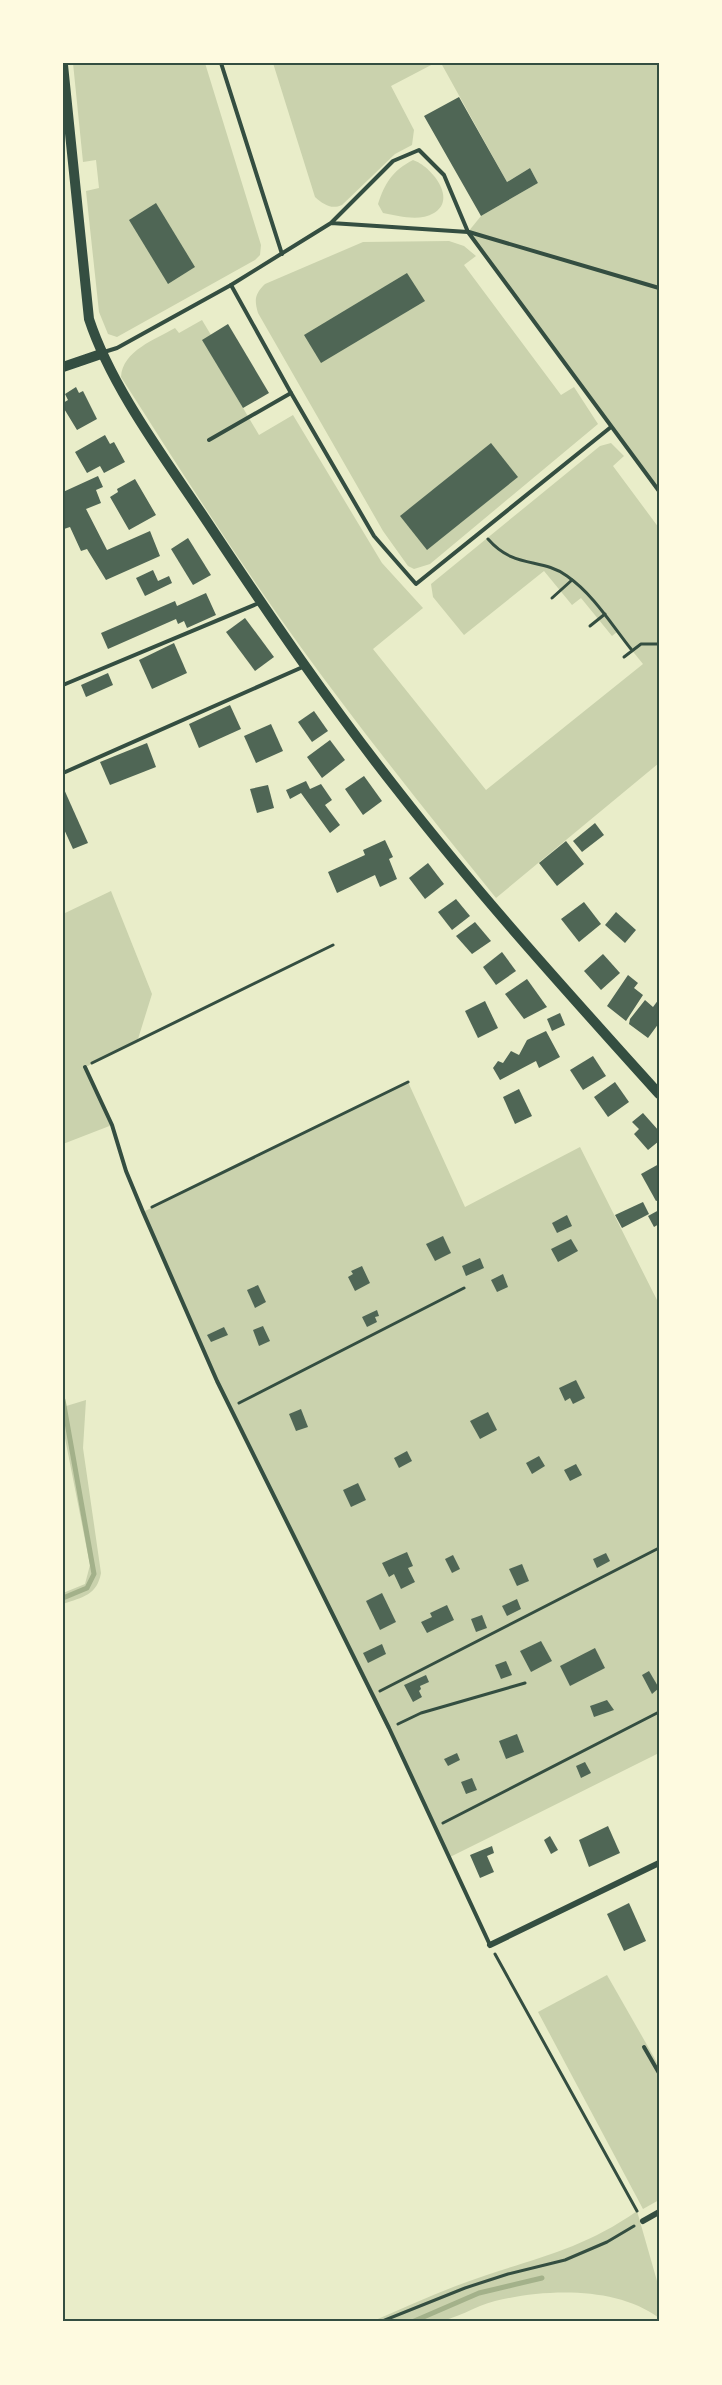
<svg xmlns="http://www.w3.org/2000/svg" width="722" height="2385" font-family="Figtree,sans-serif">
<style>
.green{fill:#cad2ad}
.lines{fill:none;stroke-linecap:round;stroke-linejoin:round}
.stream{stroke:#a3b18a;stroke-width:5}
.building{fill:#4f6655}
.path{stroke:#344e41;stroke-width:3}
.service{stroke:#344e41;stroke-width:4}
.minor{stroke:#344e41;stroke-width:6}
.tertiary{stroke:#344e41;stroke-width:10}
.neatline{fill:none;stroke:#344e41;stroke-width:2}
</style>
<rect width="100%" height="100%" fill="#e9edc9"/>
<!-- green -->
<g class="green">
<path d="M73,63H205L261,245L260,255L255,260L117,337L108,334L99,312L86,191L99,188L96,160L83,162Z"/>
<path d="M273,63H435L391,86L414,130L412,145L395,154L342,205C331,210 323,204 315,197Z"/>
<path d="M441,63H659V491L468,232L481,216L538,183L530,168L507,182Z"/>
<path d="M413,160C431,166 458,199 434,213C419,222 399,216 383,213L378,204C385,183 392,171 413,160Z"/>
<path d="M449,241L464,246L476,256L464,265L561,395L574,387L598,424L430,564L414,569L408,566L383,531L258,313C254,299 255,294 265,284L363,242Z"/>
<path d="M202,320L211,335L203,340L259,435L293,415L382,563L423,608L373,649L486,790L643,664L617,632L612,636L581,598L572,605L544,571L464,635L433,597L431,584L600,446L611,443L624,456L613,466L659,528V763L496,898C429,815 363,733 300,646C237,559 179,468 121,377C122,351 156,339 175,328L179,333Z"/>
<path d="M111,891L152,994L138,1039L86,1067L112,1125L63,1144V914Z"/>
<path d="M408,1082L465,1207L580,1147L659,1304V1753L450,1857L230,1408L143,1212Z"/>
<path d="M86,1400L83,1448L101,1573C97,1595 83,1597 63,1604V1593L85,1584L90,1565L63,1428V1407Z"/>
<path d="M607,1975L659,2066V2200L643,2209L538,2012Z"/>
<path d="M637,2211L659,2288V2318C616,2286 545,2289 495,2301C475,2306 455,2320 435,2322C414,2324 392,2322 371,2322C402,2309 433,2294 464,2283C529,2259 579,2252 637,2211Z"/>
</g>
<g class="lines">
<!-- stream -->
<g class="stream">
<path d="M63,1400L94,1574L87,1588L63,1598"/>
<path d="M412,2322L479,2293L542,2278"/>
</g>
</g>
<!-- building -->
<g class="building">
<path d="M459,97L507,182L530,168L538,183L481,216L424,116Z"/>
<path d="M156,203L195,267L168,284L129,220Z"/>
<path d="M407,273L425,301L321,363L304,335Z"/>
<path d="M228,324L269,393L243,408L202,340Z"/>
<path d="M76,387L79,393L83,391L97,419L77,430L63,407V403L68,400L65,394Z"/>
<path d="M105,435L110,444L114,442L125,462L104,473L100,466L87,473L75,452Z"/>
<path d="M491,443L518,477L427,550L400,516Z"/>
<path d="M98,476L103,487L96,490L101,503L86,509L107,550L150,531L160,556L106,580L87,549L81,551L70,527L64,529L63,526V492Z"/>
<path d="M135,479L156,515L129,530L110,497L118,492L117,489Z"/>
<path d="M188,538L211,575L193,585L171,549Z"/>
<path d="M153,570L158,581L169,576L172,583L145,596L136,578Z"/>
<path d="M206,593L216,615L187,628L184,621L178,624L176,619L108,649L101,633L175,601L177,606Z"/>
<path d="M245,618L274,657L255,671L226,632Z"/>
<path d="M174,643L187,673L152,689L139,660Z"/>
<path d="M108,673L113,685L86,697L81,685Z"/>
<path d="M230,705L241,729L199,748L189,724Z"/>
<path d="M314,711L328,731L312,742L298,722Z"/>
<path d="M271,724L283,751L256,763L244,736Z"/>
<path d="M330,740L345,760L322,778L307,757Z"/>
<path d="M147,743L156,767L110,785L100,762Z"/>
<path d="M364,776L382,801L363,815L345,789Z"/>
<path d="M306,781L310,789L321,784L332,800L325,805L340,825L330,833L301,793L290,799L286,790Z"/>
<path d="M268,785L274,808L257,813L250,789Z"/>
<path d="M63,787L88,843L73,849L63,827Z"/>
<path d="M595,823L604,835L582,852L573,841Z"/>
<path d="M385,840L393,857L389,859L397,879L380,887L375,875L337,893L328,872L365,855L363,850Z"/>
<path d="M566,841L584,864L557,886L539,863Z"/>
<path d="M428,863L444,884L425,899L409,878Z"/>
<path d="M456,899L470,916L452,930L438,912Z"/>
<path d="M584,902L601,924L579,942L561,919Z"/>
<path d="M616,912L636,930L625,943L605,925Z"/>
<path d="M475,922L491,941L472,954L456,936Z"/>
<path d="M502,952L516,971L496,985L483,967Z"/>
<path d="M603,954L620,973L601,990L584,971Z"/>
<path d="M628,975L638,983L634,988L643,995L626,1021L607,1006Z"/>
<path d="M527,979L547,1007L524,1019L505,994Z"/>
<path d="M659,999V1023L648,1038L629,1024L630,1019L645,1000L653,1007Z"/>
<path d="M485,1001L498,1028L478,1038L465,1011Z"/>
<path d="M560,1013L565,1025L552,1031L547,1019Z"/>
<path d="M546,1031L560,1057L539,1068L536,1061L500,1080L493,1068L498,1061L503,1063L511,1051L519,1055L527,1040Z"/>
<path d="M593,1056L606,1076L583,1090L570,1070Z"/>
<path d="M615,1082L629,1102L608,1117L594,1097Z"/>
<path d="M519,1089L532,1116L515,1124L503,1097Z"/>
<path d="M643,1113L659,1131V1141L648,1150L634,1134L639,1129L632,1122Z"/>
<path d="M659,1164V1200L656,1201L641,1174Z"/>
<path d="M643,1202L649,1214L622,1228L615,1215Z"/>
<path d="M659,1210V1224L654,1227L648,1216Z"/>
<path d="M567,1215L572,1226L557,1233L552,1223Z"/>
<path d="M443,1236L451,1253L435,1261L426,1244Z"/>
<path d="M571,1239L578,1251L558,1262L551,1249Z"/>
<path d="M480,1258L484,1268L466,1276L462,1266Z"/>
<path d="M362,1266L370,1283L355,1291L348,1277L353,1274L351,1271Z"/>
<path d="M503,1274L508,1287L497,1292L491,1280Z"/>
<path d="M258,1285L266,1302L255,1308L247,1290Z"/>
<path d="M377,1310L379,1316L375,1317L377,1322L367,1327L362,1317Z"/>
<path d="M263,1326L270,1341L259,1346L253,1330Z"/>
<path d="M224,1327L228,1335L211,1342L207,1335Z"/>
<path d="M576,1380L585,1398L573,1404L570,1398L565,1401L559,1388Z"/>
<path d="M301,1409L308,1427L296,1431L289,1414Z"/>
<path d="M488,1412L497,1430L480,1439L470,1421Z"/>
<path d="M407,1451L412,1461L399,1468L394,1458Z"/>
<path d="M539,1456L545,1466L532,1474L526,1463Z"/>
<path d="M576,1464L582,1475L570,1481L564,1470Z"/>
<path d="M358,1483L366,1500L351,1507L343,1490Z"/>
<path d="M407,1552L413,1566L408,1568L415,1582L401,1589L394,1574L389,1577L382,1563Z"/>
<path d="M606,1553L610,1561L597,1568L593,1559Z"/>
<path d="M453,1555L460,1569L452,1573L445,1559Z"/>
<path d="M522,1564L529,1581L517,1586L509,1569Z"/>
<path d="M382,1593L396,1622L380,1630L366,1601Z"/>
<path d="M517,1599L521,1609L507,1616L502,1606Z"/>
<path d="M447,1605L454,1620L427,1633L421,1622L432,1617L430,1613Z"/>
<path d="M482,1615L487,1628L476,1632L471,1619Z"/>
<path d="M541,1641L552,1661L531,1672L520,1651Z"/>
<path d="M382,1644L386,1654L368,1663L363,1653Z"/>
<path d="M595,1648L605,1668L570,1686L560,1666Z"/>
<path d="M506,1661L512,1675L501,1679L495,1665Z"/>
<path d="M649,1671L659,1688L652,1694L642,1675Z"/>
<path d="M426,1675L429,1682L420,1686L421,1689L419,1691L422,1697L413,1702L404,1685Z"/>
<path d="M607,1700L614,1710L594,1717L590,1706Z"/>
<path d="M517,1734L524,1752L506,1759L499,1741Z"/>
<path d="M457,1753L460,1760L448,1766L444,1759Z"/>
<path d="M585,1762L591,1773L581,1778L576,1766Z"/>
<path d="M472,1778L477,1790L466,1794L461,1782Z"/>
<path d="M608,1826L620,1853L589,1867L579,1840Z"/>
<path d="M550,1836L558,1850L551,1854L544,1840Z"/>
<path d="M492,1846L494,1853L487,1856L494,1872L480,1878L470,1855Z"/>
<path d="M629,1903L646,1941L624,1951L607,1914Z"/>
</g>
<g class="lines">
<!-- path -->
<g class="path">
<path d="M488,539C515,570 541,557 567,576C594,595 611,624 631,649"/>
<path d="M552,598L572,580"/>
<path d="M590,626L605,614"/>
<path d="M624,657L641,644H659"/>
<path d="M92,1063L333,945"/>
<path d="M152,1207L408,1082"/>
<path d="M239,1403L464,1288"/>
<path d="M380,1691L659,1548"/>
<path d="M398,1724L421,1713L525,1683"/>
<path d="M443,1823L659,1712"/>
<path d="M495,1954L637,2211"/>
<path d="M380,2322L465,2288L508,2274L565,2260L607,2242L634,2226"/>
</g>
<!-- service -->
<g class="service">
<path d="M221,63L282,254"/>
<path d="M468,232L659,491"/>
<path d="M469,232L659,288"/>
<path d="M231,285L291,393L374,536L416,584L611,427"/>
<path d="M104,352L117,348L231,285L331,223L468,232L444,175L419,150L393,161L331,223"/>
<path d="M209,440L291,393"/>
<path d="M63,685L259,603"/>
<path d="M63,773L305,666"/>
<path d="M85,1067L112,1125L126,1171L143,1212L217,1381L389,1728L490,1945"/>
<path d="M644,2047L659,2073"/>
</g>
<!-- minor -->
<g class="minor">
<path d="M490,1945L659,1863"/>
<path d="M643,2221L659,2212"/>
</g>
<!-- tertiary -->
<g class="tertiary">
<path d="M63,65L89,319C112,389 167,461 208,523C269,615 331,706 399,792C481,897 570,995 659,1094"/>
<path d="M63,367L101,354"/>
</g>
</g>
<!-- border -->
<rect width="722" height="2385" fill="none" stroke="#fefae0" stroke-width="129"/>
<rect x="64" y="64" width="594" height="2256" class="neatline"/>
</svg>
